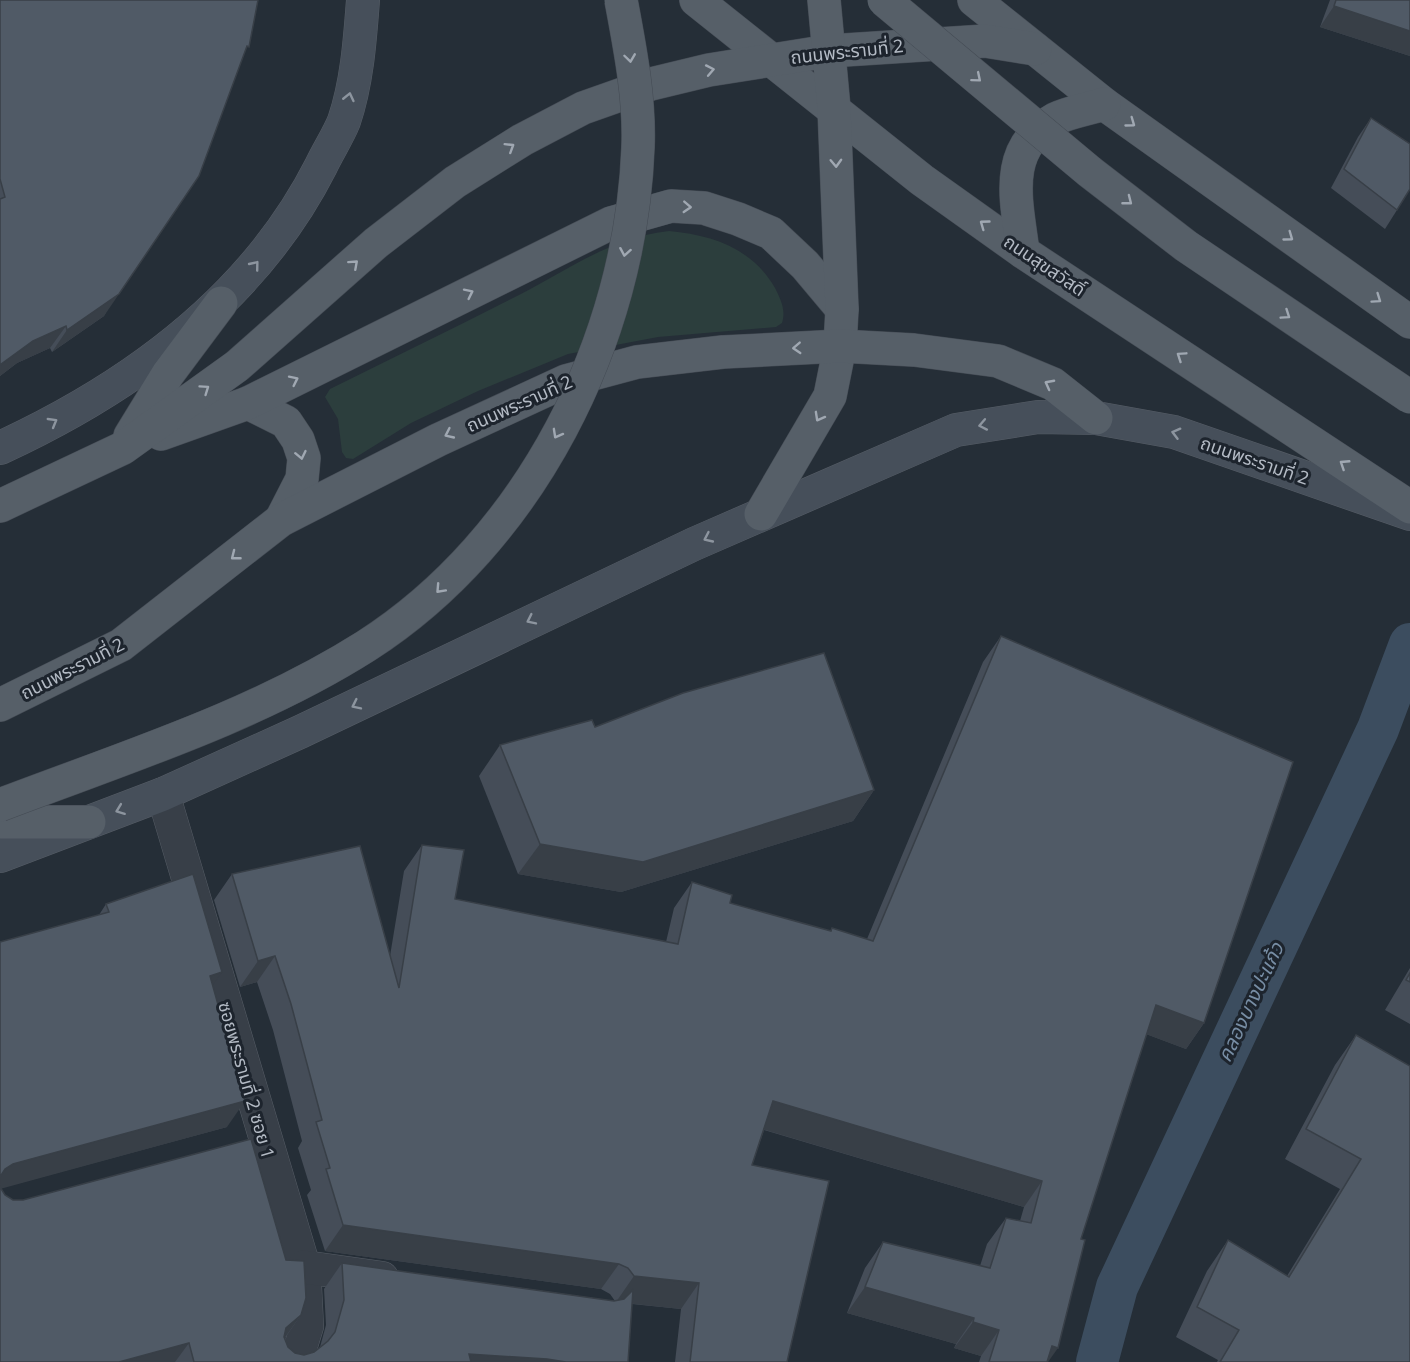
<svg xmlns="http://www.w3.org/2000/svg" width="1410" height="1362" font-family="'Noto Sans','Noto Sans Thai',sans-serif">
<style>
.green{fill:#2c3e3d}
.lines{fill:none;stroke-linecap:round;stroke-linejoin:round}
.canal{stroke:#3c4d5f;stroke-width:42}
.minor-casing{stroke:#565d66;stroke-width:34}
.secondary-casing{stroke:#565d66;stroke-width:34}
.primary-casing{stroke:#444b54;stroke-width:34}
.minor{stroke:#383f48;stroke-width:33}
.secondary{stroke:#464f5a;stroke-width:33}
.primary{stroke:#565f68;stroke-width:33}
.primary-bridge-casing{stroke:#444b54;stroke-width:34;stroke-linecap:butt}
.primary-bridge{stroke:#565f68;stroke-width:33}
.wall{fill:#454d58}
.shaded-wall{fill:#383f47}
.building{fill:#505a66;stroke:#383f47;stroke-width:1.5}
.oneway{stroke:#a0a8b2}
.oneway2{stroke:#8d959f}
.labels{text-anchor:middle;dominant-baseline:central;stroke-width:6;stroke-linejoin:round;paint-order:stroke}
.street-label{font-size:18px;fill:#b3bac4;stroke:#1d242d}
.water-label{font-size:20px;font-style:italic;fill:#778da4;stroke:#1d242d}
</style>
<rect width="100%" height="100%" fill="#252e37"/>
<!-- green -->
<path class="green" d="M669,231C712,235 752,248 775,288C781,300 786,310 782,323L776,327L658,337L568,354L478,391L411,423L353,459L346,458L342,452L338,419L325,397L330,389C393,358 456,327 519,295C568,270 612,237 669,231Z"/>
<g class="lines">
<!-- canal -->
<path class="canal" d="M1097,1362L1117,1287L1378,729L1410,644"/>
<defs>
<g id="minor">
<path d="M163,794L304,1267L307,1326L299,1352L285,1362"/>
<path d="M304,1267L382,1278"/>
</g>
<g id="secondary">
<path d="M0,448C132,387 254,298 321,166C328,151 338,136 344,121C357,83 360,40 363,0"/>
<path d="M0,856L163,794L300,732L694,544L956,430L1038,417L1096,418L1174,432L1410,514"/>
</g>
<g id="primary">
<path d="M696,0L922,180L1023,252L1410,507"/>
<path d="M974,0L1104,104L1410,322"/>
<path d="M1023,252C1017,202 1001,149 1055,119C1069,112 1088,109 1104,104"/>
<path d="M248,403L286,422L298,440L304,458L302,479L281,520"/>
<path d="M161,434L248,403L611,223L671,206L704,208L738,219L771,233L805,265L842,309"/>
<path d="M130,436L168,374L221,303"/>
<path d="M0,506L123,448L237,366L376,243L455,182L522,140L583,108L651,84L709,70L829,51L985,41L1035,49"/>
<path d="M761,514L830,396L840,346L842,309L834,108L824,0"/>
<path d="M0,705L121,645L281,520L438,440L566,381L637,362L723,352L840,346L914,350L998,361L1053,384L1096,418"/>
<path d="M0,822H89"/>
</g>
</defs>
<!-- minor casing -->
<use href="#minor" class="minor-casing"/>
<!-- secondary casing -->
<use href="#secondary" class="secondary-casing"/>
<!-- primary casing -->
<use href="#primary" class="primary-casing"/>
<!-- minor -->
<use href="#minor" class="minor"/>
<!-- secondary -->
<use href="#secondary" class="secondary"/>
<!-- primary -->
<use href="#primary" class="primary"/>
<defs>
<g id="primary-bridge">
<path d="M884,0L1090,172L1186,246L1410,397"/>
<path d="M0,805C123,758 254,717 366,646C530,541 631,340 638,147C640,99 630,48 621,0"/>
</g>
</defs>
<!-- primary-bridge casing -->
<use href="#primary-bridge" class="primary-bridge-casing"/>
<!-- primary-bridge -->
<use href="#primary-bridge" class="primary-bridge"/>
</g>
<!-- wall -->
<g class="wall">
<path d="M0,0L243,56L104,316L52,352L50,348L17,363L0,376Z"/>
<path d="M1330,0H1410V56L1320,27Z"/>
<path d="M1371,118L1397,210L1385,229L1331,188L1358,137Z"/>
<path d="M1001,636L1204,1023L1186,1049L1146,1034L1081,1239L1048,1362H979L981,1356L954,1348L956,1344L847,1313L865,1268L883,1242L980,1266L987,1244L1006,1218L1020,1221L1024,1207L764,1130L752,1165L787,1362H675L681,1309L632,1304L628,1362H0V942L99,915L106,904L213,985L227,1127L1,1188L5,1195L13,1200L301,1315L285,1338L288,1347L295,1353L304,1355L314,1352L320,1347L326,1325L324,1289L342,1263L615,1301L610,1294L601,1289L325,1251L307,1195L311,1190L298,1148L302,1141L273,1030L257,982L240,987L214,900L232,874L390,956L404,871L422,845L455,899L666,942L674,908L692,882L730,903L830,931L832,928L867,939L983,662Z"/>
<path d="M595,727L874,790L853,821L621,892L518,874L479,776L500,745Z"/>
<path d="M1410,968V1024L1385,1010Z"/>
<path d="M1356,1035L1410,1362H1217L1218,1360L1176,1337L1207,1271L1228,1240L1287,1276L1340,1189L1285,1159L1335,1065Z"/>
</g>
<!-- shaded-wall -->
<g class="shaded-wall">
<path d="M1334,6L1410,31V56L1320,27Z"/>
<path d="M119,294L104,316L52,352L67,330Z"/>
<path d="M66,326L50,348L17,363L0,376V365L33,341Z"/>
<path d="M874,790L853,821L621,892L518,874L540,844Z"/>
<path d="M275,956L257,982L240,987L258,961Z"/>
<path d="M222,972L204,998L210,976Z"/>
<path d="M1156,1005L1204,1023L1186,1049L1138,1031Z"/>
<path d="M245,1101L227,1127L0,1189V1176L5,1169L13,1164Z"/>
<path d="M773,1101L1042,1181L1024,1207L755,1127Z"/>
<path d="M343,1225L619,1264L601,1289L325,1251Z"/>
<path d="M634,1276L699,1283L681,1309L616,1302Z"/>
<path d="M865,1287L974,1318L956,1344L847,1313Z"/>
<path d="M301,1315L283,1340L286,1328Z"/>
<path d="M973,1322L999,1330L981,1356L954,1348Z"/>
<path d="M189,1343L175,1362H119Z"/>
<path d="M1052,1346L1058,1348L1048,1362H1041Z"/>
<path d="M469,1354L547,1359L566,1362H464Z"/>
</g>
<!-- building -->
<g class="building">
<path d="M0,0H258L249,47L247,46L199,176L119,294L67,330L66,326L33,341L0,365V199L5,197L0,179Z"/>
<path d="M1336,0H1410V31L1334,6Z"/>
<path d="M1371,118L1410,144V189L1397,210L1344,169Z"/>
<path d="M1001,636L1293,762L1204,1023L1156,1005L1081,1239L1085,1240L1058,1348L1052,1346L1047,1362H989L999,1330L973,1322L974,1318L865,1287L883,1242L990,1268L1006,1218L1031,1223L1042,1181L773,1101L752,1165L829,1181L787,1362H690L699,1283L634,1276L628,1268L619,1264L343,1225L326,1169L330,1168L316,1122L322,1120L291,1004L275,956L258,961L232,874L360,846L399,988L422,845L464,850L455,899L678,944L692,882L732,895L730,903L831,931L832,928L873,941Z"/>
<path d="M824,653L874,790L643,862L540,844L500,745L592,720L595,727L683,693Z"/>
<path d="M193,874L222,972L210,976L245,1101L13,1164L5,1169L0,1177V1184V942L109,912L106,904Z"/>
<path d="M1410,973V982L1406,980Z"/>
<path d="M1356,1035L1410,1066V1362H1220L1239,1330L1197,1307L1228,1240L1289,1277L1361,1159L1306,1129Z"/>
<path d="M251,1139L286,1260L304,1261L306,1298L301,1315L286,1328L284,1337L288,1347L295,1353L304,1355L314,1352L328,1341L335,1332L344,1300L342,1263L614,1301L624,1299L633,1290L628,1362H566L547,1359L469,1354L471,1362H194L189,1343L119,1362H0V1187L5,1195L13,1200H23Z"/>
</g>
<!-- one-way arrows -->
<defs><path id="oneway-chevron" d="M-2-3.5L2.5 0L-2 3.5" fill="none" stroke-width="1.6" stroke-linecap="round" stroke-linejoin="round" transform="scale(1.5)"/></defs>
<g class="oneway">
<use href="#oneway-chevron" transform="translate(630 58) rotate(82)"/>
<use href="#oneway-chevron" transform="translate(710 70) rotate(-11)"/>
<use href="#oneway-chevron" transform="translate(977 78) rotate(40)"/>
<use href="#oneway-chevron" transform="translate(1131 123) rotate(36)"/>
<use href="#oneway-chevron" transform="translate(510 147) rotate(-32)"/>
<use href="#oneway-chevron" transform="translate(836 163) rotate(88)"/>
<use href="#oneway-chevron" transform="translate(1128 201) rotate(38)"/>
<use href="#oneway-chevron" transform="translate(687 207) rotate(3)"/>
<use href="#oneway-chevron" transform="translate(984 224) rotate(-144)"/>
<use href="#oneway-chevron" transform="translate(1289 237) rotate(36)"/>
<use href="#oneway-chevron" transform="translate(625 252) rotate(100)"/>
<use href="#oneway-chevron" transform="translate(354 264) rotate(-42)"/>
<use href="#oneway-chevron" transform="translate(469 293) rotate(-26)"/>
<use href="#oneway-chevron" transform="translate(1377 299) rotate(35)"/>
<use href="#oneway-chevron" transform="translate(1286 315) rotate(34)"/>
<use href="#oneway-chevron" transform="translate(797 348) rotate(177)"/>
<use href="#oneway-chevron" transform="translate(1181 356) rotate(-146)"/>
<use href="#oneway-chevron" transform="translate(294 380) rotate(-26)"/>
<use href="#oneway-chevron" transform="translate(1049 384) rotate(-152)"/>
<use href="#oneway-chevron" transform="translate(205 389) rotate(-35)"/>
<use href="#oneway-chevron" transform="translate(819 417) rotate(119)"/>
<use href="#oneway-chevron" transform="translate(449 434) rotate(155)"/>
<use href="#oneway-chevron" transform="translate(557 434) rotate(119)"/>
<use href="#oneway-chevron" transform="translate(301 455) rotate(78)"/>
<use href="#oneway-chevron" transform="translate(1344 464) rotate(-147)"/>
<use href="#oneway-chevron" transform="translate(235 556) rotate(142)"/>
<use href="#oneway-chevron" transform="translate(440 589) rotate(133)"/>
</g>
<g class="oneway2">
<use href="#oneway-chevron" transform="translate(349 97) rotate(-77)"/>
<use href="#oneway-chevron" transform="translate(255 265) rotate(-51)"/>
<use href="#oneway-chevron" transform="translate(53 422) rotate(-30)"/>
<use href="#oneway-chevron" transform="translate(983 425) rotate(169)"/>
<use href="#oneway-chevron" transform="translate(1176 433) rotate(-165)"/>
<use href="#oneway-chevron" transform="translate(708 538) rotate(155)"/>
<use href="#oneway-chevron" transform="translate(531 620) rotate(154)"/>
<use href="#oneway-chevron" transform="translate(356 705) rotate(154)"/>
<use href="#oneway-chevron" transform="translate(120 810) rotate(159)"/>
</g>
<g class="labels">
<!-- street labels -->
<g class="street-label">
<text transform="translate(847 51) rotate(-6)">ถนนพระรามที่ 2</text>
<text transform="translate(1045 265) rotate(34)">ถนนสุขสวัสดิ์</text>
<text transform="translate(519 403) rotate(-24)">ถนนพระรามที่ 2</text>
<text transform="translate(1255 460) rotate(19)">ถนนพระรามที่ 2</text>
<text transform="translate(72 668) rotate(-27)">ถนนพระรามที่ 2</text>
<text transform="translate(247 1080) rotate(74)">ซอยพระรามที่ 2 ซอย 1</text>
</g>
<!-- water labels -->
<g class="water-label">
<text transform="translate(1250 1002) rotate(-65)">คลองบางปะแก้ว</text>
</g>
</g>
</svg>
